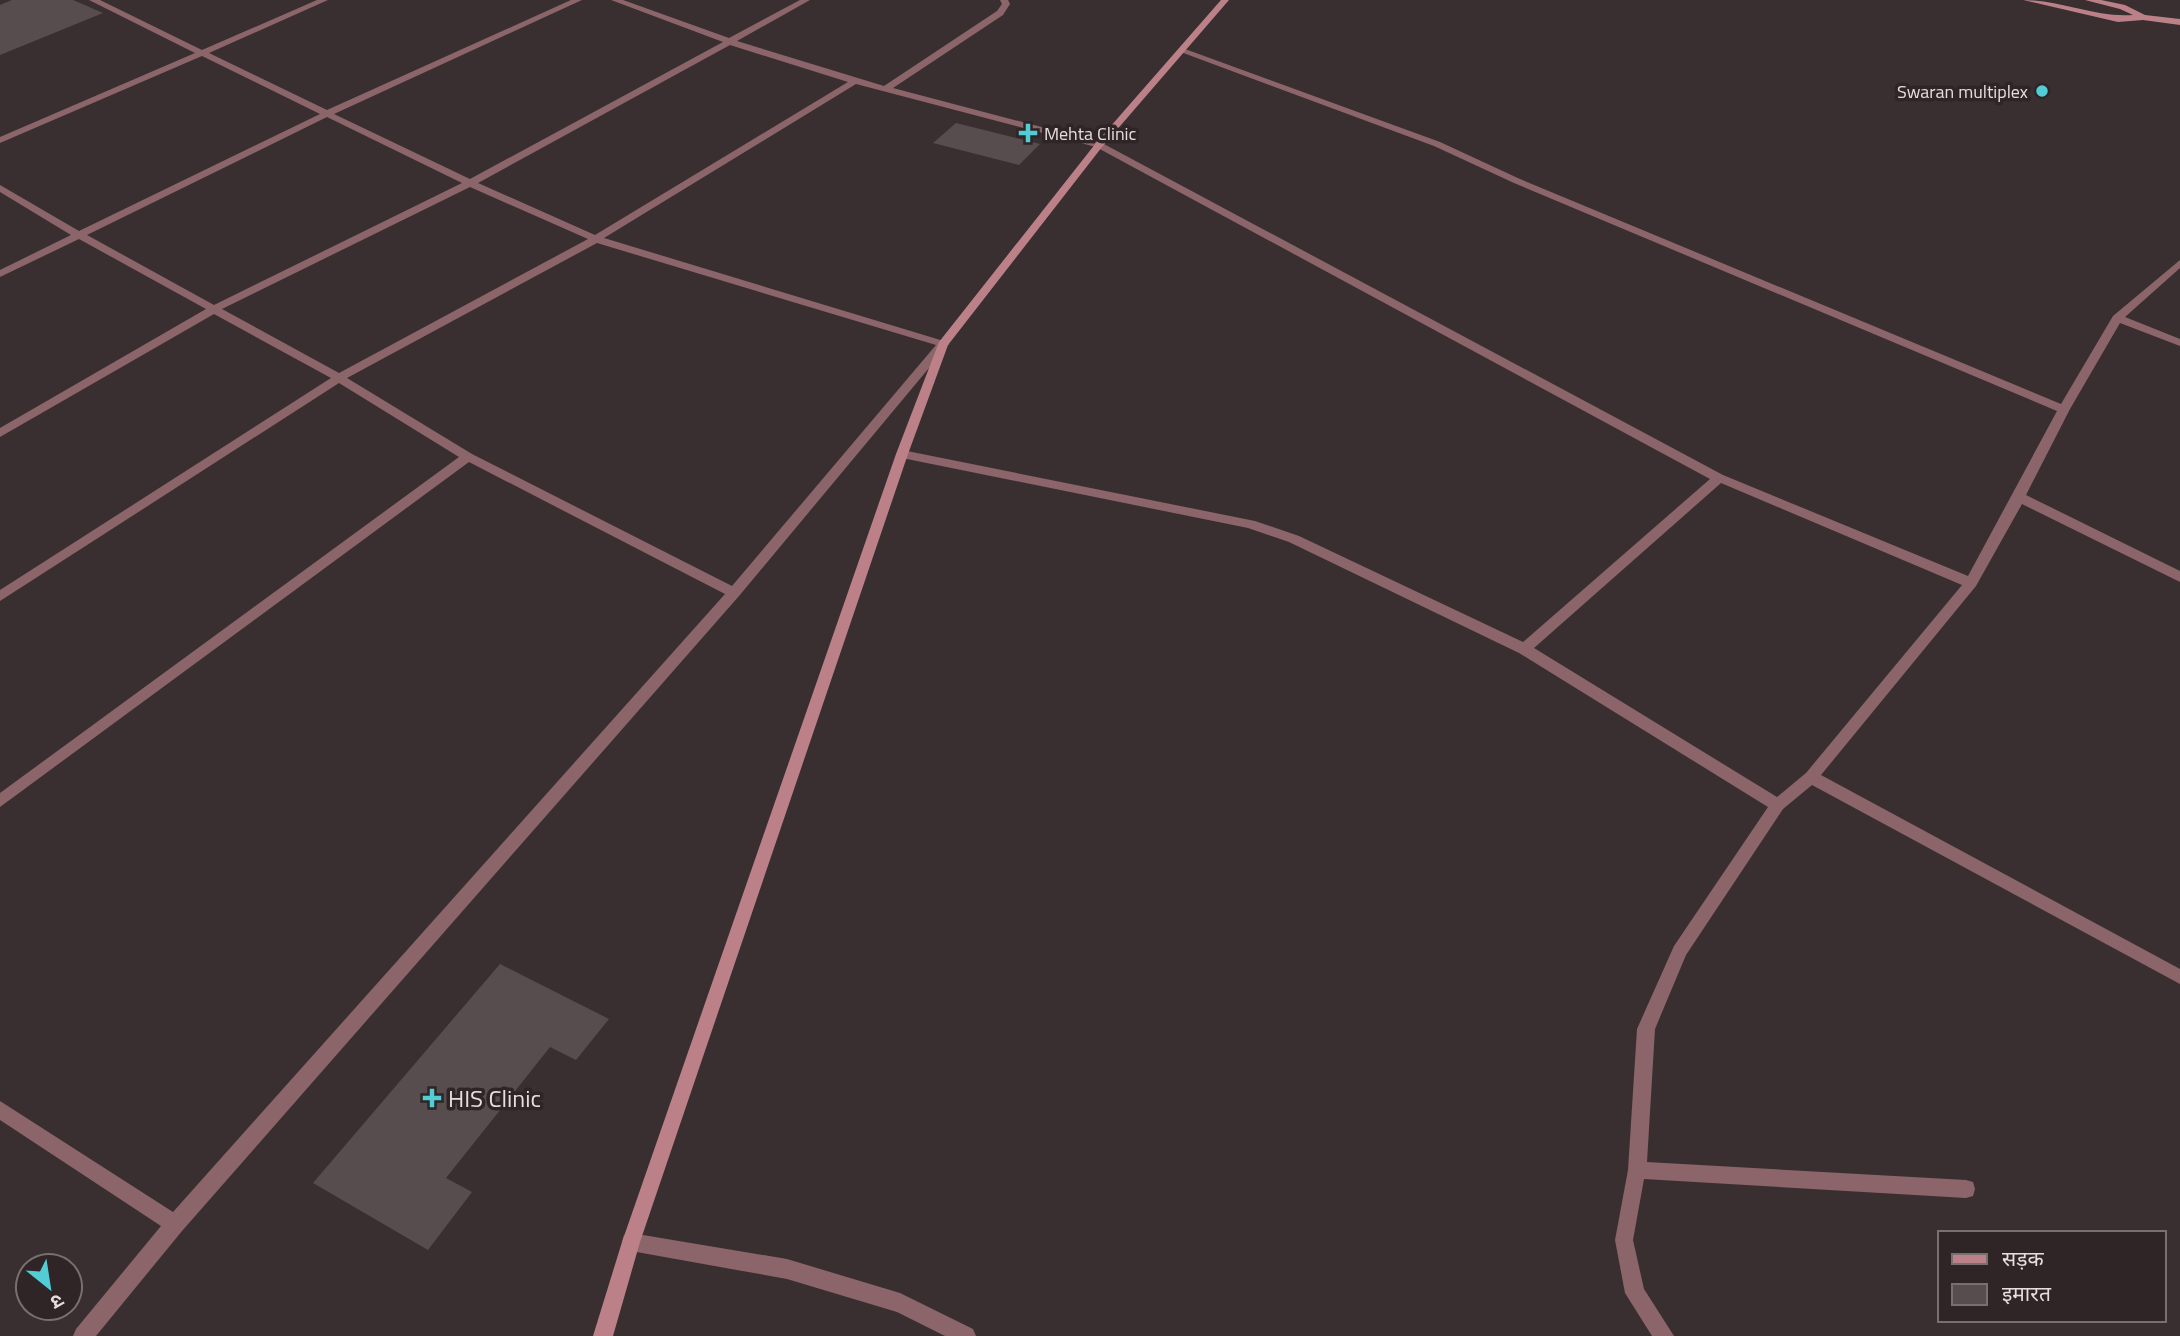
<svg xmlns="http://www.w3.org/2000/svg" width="2180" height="1336" font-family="'Titillium Web','Noto Sans Devanagari',sans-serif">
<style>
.building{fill:#584d4e}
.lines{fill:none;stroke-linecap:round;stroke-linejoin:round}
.minor{fill:#8b6569;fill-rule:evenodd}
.secondary{fill:#bc8188;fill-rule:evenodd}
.poi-dot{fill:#52ccd5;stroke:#2f2526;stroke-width:2.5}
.labels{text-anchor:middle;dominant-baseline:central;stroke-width:7;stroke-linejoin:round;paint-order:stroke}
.far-poi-label{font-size:18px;fill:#e5dede;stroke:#2f2526;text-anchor:end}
.near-poi-label{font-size:24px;fill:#e5dede;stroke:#2f2526;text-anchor:start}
</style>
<rect width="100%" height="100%" fill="#3a2f30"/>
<!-- building -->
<g class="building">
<path d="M12,0H73L103,13L0,55V5Z"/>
<path d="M956,123L1040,144L1019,165L933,143Z"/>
<path d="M500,964L609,1019L576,1060L550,1047L446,1178L472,1192L428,1250L313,1183Z"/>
</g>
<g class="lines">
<!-- minor -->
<g class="minor">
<path d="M89,0H100L202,50L317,0H328L209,53L327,110L571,0H582L334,114L470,179L723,42L611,0H623L729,38L800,0H810L737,41L884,86L997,11L1002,4L1000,0H1008L1010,4L1003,15L893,88L1102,143L1723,475L1968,576L2057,411L1514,183L1434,146L1178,51L1185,49L1440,142L1520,179L2061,404L2113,316L2180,260V268L2125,317L2180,339V346L2120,323L2070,409L2026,495L2180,571V582L2022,504L1976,586L1821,775L2180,969V984L1812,785L1783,809L1686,955L1655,1029L1647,1162L1966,1180L1973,1182L1975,1189L1973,1196L1966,1198L1644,1179L1633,1240L1644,1289L1674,1336H1652L1625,1293L1615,1240L1628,1170L1637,1029L1674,946L1768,807L1519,653L1289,542L1248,528L902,458L896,454L902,450L1255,521L1299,536L1523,642L1710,479L1096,147L856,84L604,238L947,342L949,344L739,596L182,1231L96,1336H73L76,1329L161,1226L0,1120V1101L173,1212L725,594L469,462L0,807V793L459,457L339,383L0,601V590L331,378L214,314L0,437V428L206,309L79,239L0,277V270L71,235L0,192V185L79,231L320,114L202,56L0,143V137L195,53ZM730,45L848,82L595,235L478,183ZM327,117L462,183L214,305L87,235ZM470,187L588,239L339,373L222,309ZM597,243L936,345L732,586L472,454L347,378ZM1721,483L1962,585L1806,773L1777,797L1534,648Z"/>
<path d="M631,1233L787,1259L900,1293L973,1329L976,1336H945L897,1312L787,1279L631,1251L624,1249L622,1242L624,1235Z"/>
</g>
<!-- secondary -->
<g class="secondary">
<path d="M1221,0H1229L1102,147L948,345L908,454L640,1242L613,1336H593L622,1242L896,454L939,342L1096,143Z"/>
<path d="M2023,0C2060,0 2096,18 2133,15L2120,9L2085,0H2101L2125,5L2145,15L2180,19V25L2143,20L2118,22Z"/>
</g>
</g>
<!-- markers -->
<g class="poi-dot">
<circle cx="2042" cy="91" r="7"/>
<path d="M1024.5 122.5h7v7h7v7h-7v7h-7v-7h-7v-7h7z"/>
<path d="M428.5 1087.5h7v7h7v7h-7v7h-7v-7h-7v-7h7z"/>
</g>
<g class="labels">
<!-- far-poi labels -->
<g class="far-poi-label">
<text x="2028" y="91">Swaran multiplex</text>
<text x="1044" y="133" text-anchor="start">Mehta Clinic</text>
</g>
<!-- near-poi labels -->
<g class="near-poi-label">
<text x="448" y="1098">HIS Clinic</text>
</g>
</g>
<!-- legend -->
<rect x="1938" y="1231" width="228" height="91" fill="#2f2526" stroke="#786f70" stroke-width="2"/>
<rect x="1952" y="1254" width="35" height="10" fill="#bc8188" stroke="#786f70" stroke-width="2"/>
<text x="2002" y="1266" font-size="21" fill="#e5dede">सड़क</text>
<rect x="1952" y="1284" width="35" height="21" fill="#584d4e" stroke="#786f70" stroke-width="2"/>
<text x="2002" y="1301" font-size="21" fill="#e5dede">इमारत</text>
<!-- north arrow -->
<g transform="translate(49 1287) rotate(150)"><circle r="33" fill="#2f2526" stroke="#786f70" stroke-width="2"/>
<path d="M0-5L12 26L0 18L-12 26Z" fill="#52ccd5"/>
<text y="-10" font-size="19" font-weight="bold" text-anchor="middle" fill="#e5dede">उ</text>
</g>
</svg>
